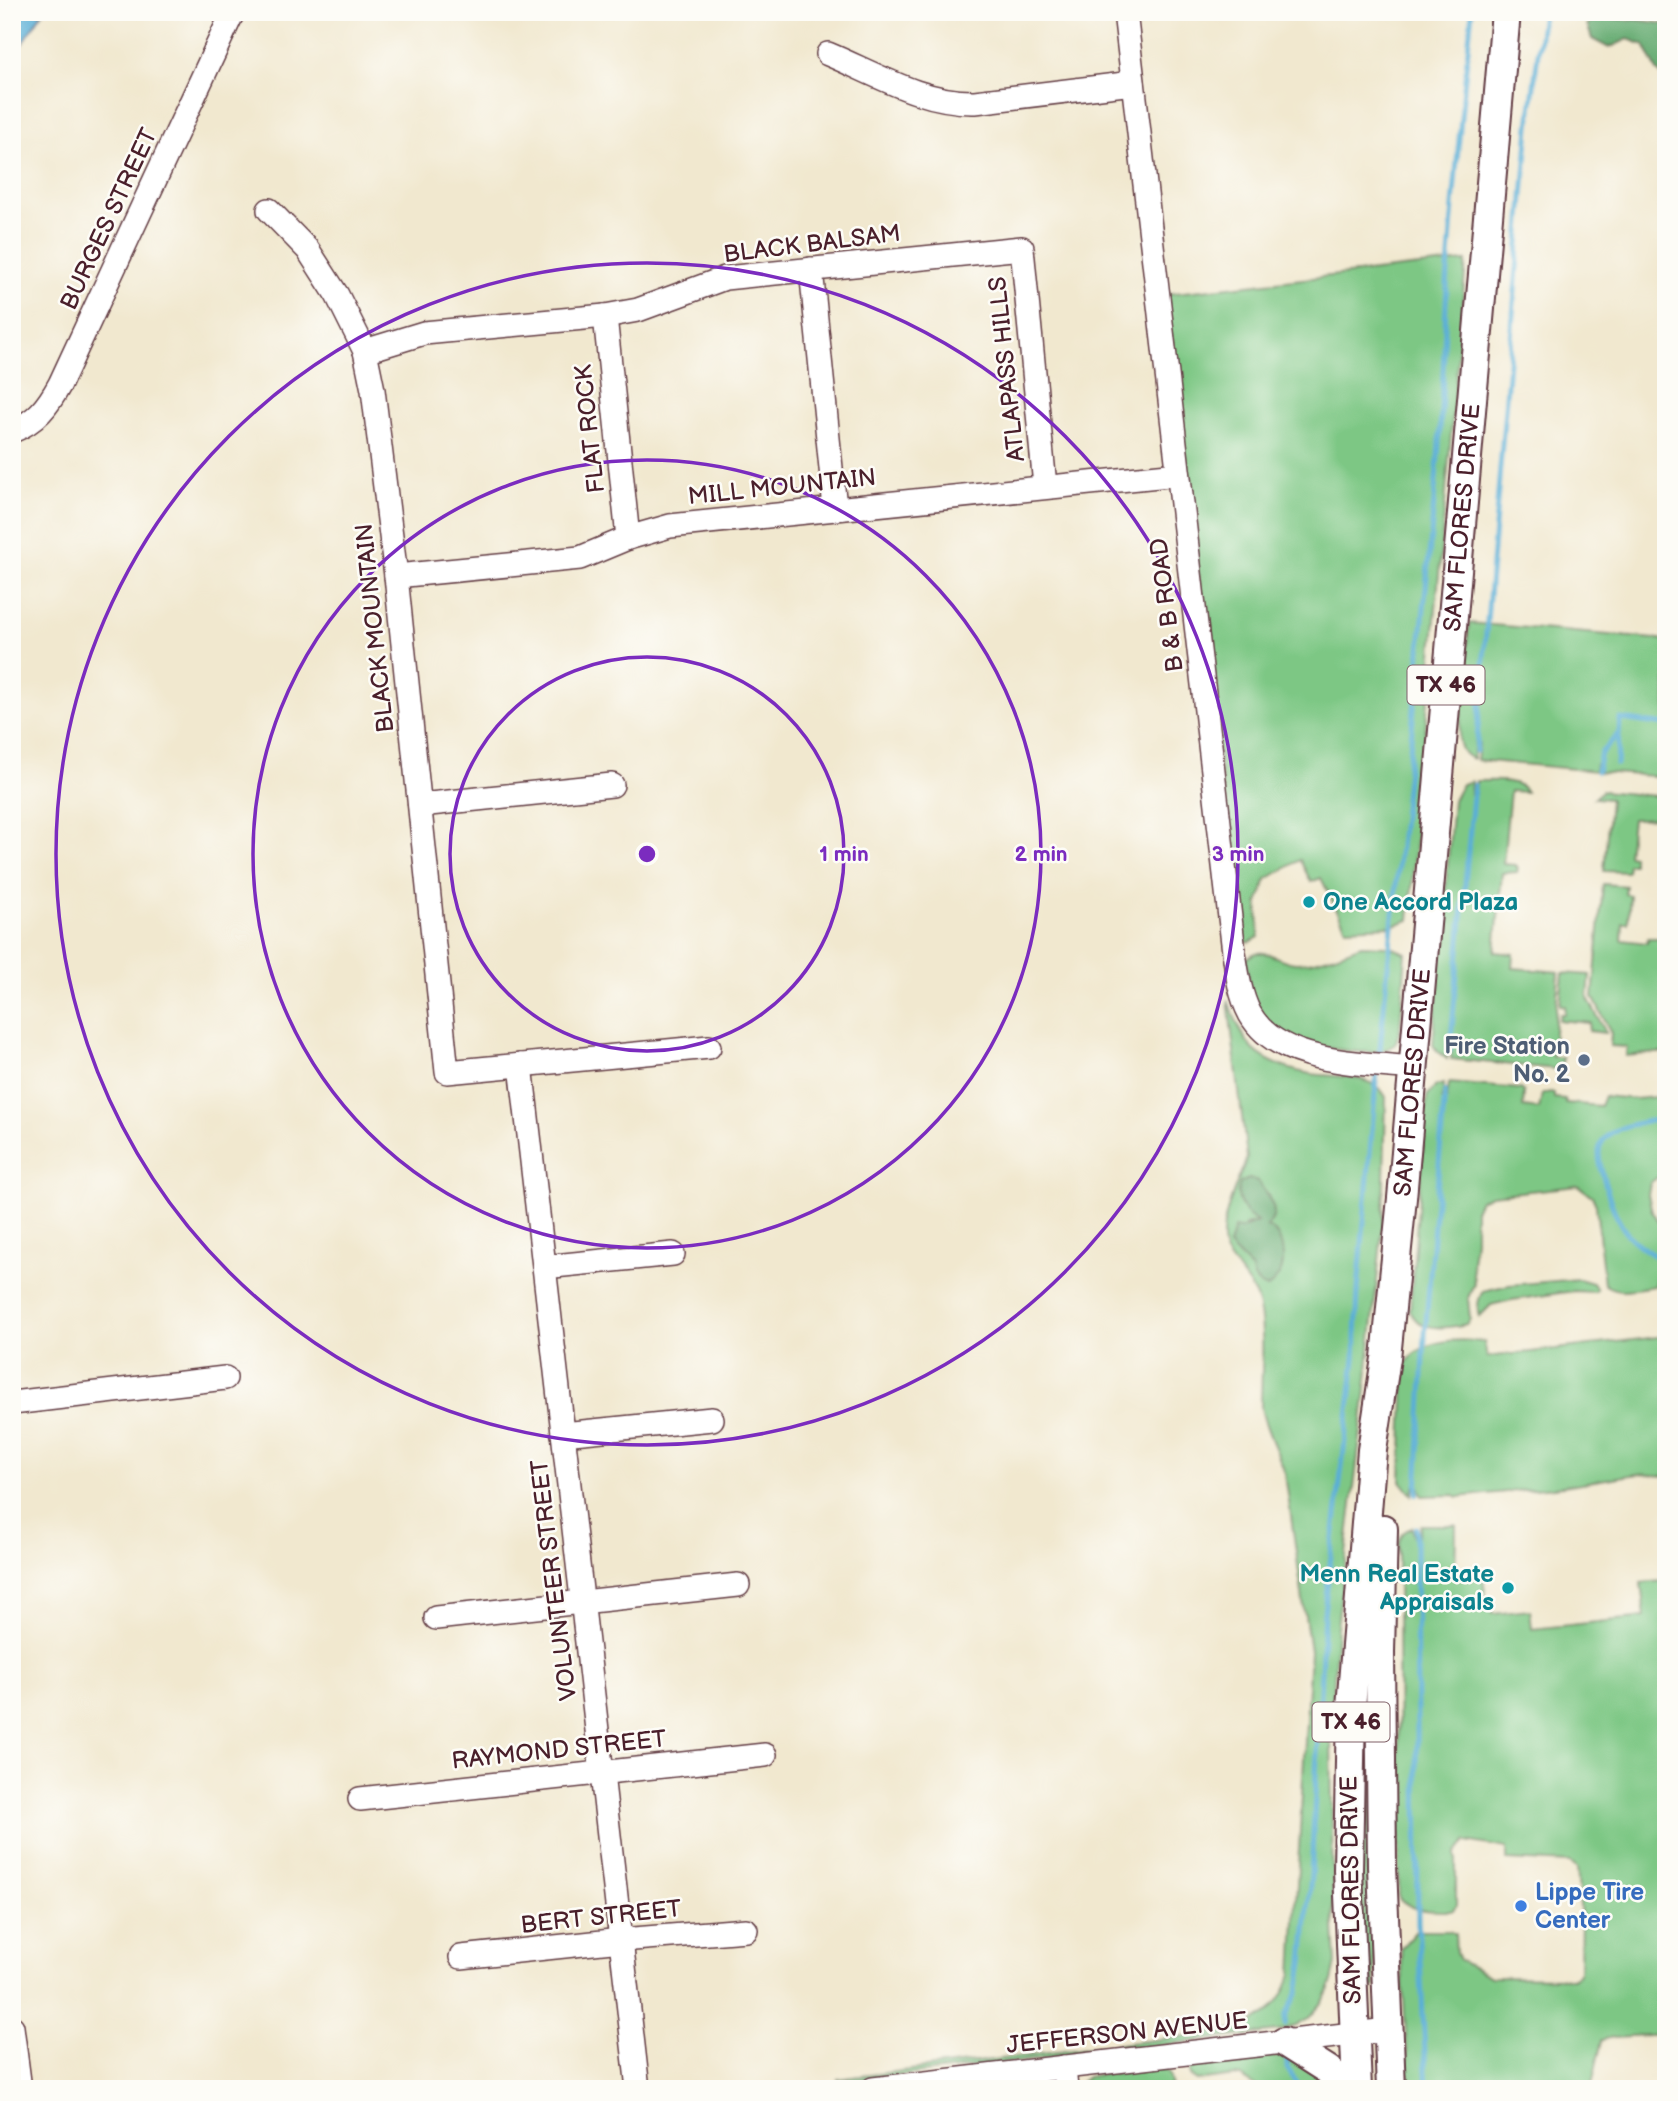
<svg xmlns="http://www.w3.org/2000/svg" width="1678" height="2101" font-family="'Balsamiq Sans',sans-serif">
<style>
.green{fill:#7dc784;stroke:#647358;stroke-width:2;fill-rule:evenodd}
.forest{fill:#66ac72;stroke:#58664e;stroke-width:2}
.water{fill:#5aafd6;stroke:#526780;stroke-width:2}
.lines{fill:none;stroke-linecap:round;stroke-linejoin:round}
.stream{stroke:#5aafd6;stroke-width:5}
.minor-casing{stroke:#633d44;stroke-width:26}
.major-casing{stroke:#633d44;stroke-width:32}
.minor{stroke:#fff;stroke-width:23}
.major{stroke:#fff;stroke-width:28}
.ring{fill:none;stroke:#7b2cbf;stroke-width:3.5}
.culture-dot{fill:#0f9aa8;stroke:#fdfcf7;stroke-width:2.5}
.service-dot{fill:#5c6f8a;stroke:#fdfcf7;stroke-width:2.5}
.shop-dot{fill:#3f7fe0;stroke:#fdfcf7;stroke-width:2.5}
.labels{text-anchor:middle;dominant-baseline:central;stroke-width:5;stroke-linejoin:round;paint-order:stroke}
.shield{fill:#fdfcf7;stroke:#806168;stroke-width:2}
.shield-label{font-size:23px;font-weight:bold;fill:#4a1f2b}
.street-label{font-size:24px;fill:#4a1f2b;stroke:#fdfcf7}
.culture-label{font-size:24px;font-weight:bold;fill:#0d838f;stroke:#fdfcf7;text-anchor:start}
.service-label{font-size:24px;font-weight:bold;fill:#4e5e75;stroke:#fdfcf7;text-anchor:end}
.shop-label{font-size:24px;font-weight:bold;fill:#366cbe;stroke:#fdfcf7;text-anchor:start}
.centre{fill:#7b2cbf;stroke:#fdfcf7;stroke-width:3.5}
.ring-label{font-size:21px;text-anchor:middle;font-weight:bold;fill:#7b2cbf;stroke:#fdfcf7;stroke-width:5;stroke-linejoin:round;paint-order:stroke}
</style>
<rect width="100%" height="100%" fill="#fdfcf7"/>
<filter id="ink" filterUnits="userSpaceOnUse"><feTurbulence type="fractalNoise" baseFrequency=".0143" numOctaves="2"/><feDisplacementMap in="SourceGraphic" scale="14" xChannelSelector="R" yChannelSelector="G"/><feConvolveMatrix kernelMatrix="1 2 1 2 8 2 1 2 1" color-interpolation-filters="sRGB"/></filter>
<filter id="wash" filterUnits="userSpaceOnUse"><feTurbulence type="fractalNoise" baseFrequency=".00686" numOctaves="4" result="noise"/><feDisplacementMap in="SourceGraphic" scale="28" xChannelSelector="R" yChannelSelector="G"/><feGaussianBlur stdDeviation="1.57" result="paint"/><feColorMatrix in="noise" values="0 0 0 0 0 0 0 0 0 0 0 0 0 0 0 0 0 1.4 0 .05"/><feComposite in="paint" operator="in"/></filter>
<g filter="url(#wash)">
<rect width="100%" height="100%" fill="#f1e8cf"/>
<!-- green -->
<g class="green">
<path d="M1466,261L1409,920L1391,926L1346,928L1321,878L1311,882L1300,860L1267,879L1258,903L1259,937L1250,942L1240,941L1166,294Z"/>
<path d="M1469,623L1666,640V777L1599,772V763L1596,764L1595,771L1477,760L1479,743L1475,742L1473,759C1463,755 1460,748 1459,738Z"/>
<path d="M1471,781L1470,794H1475L1476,781C1490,781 1519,778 1526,792L1510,791L1503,864L1515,865L1518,868L1517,872L1502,873L1495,952L1514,954L1513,968L1559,972L1552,1056L1563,1058L1562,1063H1557L1556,1069L1451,1059L1452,1041H1448L1447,1059L1438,1052L1433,1045L1453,800L1462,784Z"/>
<path d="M1602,791L1666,797V818L1632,819L1628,855L1633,856V864H1628L1627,872L1604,871L1610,799L1594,798Z"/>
<path d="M1603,884L1626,886L1625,894L1630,895L1628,923H1623L1622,940L1647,943L1648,938H1661L1663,921H1666V1052L1626,1056L1627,1047L1610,1046L1611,1033L1593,997Z"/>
<path d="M1361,945L1387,946L1406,953L1400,1029L1395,1045C1379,1055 1360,1052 1342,1050C1307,1046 1264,1034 1252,997C1249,985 1248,971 1246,959C1263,943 1278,963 1297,963C1319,962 1341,953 1361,945Z"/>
<path d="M1563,973L1590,975L1588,998L1606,1033L1589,1031L1590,1023L1559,1020L1560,1014H1564L1565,1006L1560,1005Z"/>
<path d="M1228,1001C1235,1017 1241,1036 1253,1049C1267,1063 1293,1071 1312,1074C1337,1078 1372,1072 1386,1097L1383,1221L1366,1389L1337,1628L1331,1731L1333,1907L1336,1963L1332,1982L1323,2002L1308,2019L1296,2026L1279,2031L838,2083V2079L1235,2030C1267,2018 1279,2007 1292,1974L1310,1651L1285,1474C1278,1451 1265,1430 1261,1407C1261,1377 1266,1328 1257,1300C1252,1284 1236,1269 1227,1255C1213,1234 1238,1180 1247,1158ZM1258,1182L1269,1197L1267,1227L1252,1269L1238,1255L1245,1225L1257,1222Z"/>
<path d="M1449,1083L1521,1089L1524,1092L1523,1107L1539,1109L1542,1094L1554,1093V1098L1565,1099L1566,1103L1600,1106L1604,1096L1635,1099L1666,1096V1146H1664L1666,1167L1659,1176L1650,1183L1648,1195L1652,1211L1666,1235V1275H1658L1655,1286C1639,1288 1617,1295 1604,1284L1596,1205L1592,1196L1578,1186L1491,1195L1480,1200L1475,1210V1240L1472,1262L1474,1284L1468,1298L1470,1319L1467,1324C1448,1328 1418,1333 1410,1310L1427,1096L1436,1086L1444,1084L1442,1099H1447Z"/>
<path d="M1579,1279L1593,1283L1597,1290L1594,1292L1574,1291L1512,1300L1491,1305L1479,1317C1476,1307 1478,1299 1483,1291L1509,1285Z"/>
<path d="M1666,1336V1476L1638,1474L1563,1486L1458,1497L1455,1495L1422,1496L1419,1486H1415L1412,1495L1401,1481L1405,1366C1419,1339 1456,1338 1484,1342L1487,1357Z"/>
<path d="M1421,1525H1456L1455,1580L1483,1577L1486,1600L1490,1599L1492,1614L1530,1610L1532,1629L1645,1617L1641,1583L1663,1581L1666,1578V2034L1613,2037L1602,2040L1591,2089H1409L1401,1948L1416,1931H1449L1455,1934L1456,1953L1459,1960L1491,1977L1573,1978L1580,1972L1581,1918L1577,1868L1570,1863L1507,1860V1848L1466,1841L1456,1854V1905L1453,1911C1433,1911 1414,1913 1399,1898L1398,1543L1403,1533L1412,1527L1414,1536H1418Z"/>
<path d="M1371,1698L1375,1986L1367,1990L1364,1987L1359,1871L1362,1699Z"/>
<path d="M1270,2056C1301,2057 1314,2064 1333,2089H1260L1241,2077L1234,2076L1197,2081L1190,2076V2068L1195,2064L1243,2059L1242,2062L1247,2063L1248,2059Z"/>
<path d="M1162,2068L1169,2073L1172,2089H1080L1081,2082L1088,2076Z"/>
</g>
<!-- forest -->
<g class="forest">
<path d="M1598,18L1639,20L1666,24V79L1657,71L1644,45L1628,39L1609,48L1592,39L1587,24Z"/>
<path d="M1249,1179L1258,1181C1267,1198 1283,1209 1267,1227C1282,1233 1285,1253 1282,1268C1280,1276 1273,1283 1268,1288C1258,1285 1253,1280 1252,1269L1229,1246L1234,1228L1241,1229L1257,1222C1243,1213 1234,1199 1240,1183Z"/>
</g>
<!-- water -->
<path class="water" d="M12,12H43L12,59Z"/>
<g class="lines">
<!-- stream -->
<g class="stream">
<path d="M1476,751L1529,126L1543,12"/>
<path d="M1617,764L1620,719L1666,725"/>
<path d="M1597,771L1601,753L1619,733"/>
<path d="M1450,1050L1474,785"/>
<path d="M1379,1059C1398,854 1422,649 1439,444C1443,391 1444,338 1447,286C1453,194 1462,103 1472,12"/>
<path d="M1666,1119C1645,1122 1600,1125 1599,1153C1599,1166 1604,1179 1607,1190C1612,1207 1619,1226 1631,1238C1641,1248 1655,1255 1666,1265"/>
<path d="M1417,1494L1425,1335L1445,1091"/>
<path d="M1416,1528L1418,1922L1427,2089"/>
<path d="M1285,2024L1286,2015L1298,1992L1303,1963L1311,1876L1324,1613L1355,1359L1358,1290L1377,1072"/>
<path d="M1287,2061V2068L1301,2089"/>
</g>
</g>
</g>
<g filter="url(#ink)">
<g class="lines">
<defs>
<g id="minor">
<path d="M1125,12L1234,952C1237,973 1240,995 1250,1014C1279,1065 1359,1062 1412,1068"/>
<path d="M828,54C876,74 922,103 975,102L1133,83"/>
<path d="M269,210L308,250L337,295L365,351L373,390L396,576L447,1072L709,1047"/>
<path d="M811,269L835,508"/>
<path d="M605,316L628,538"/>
<path d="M365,351L424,333L605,316L638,310L725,278L1022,248L1045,486"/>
<path d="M12,431C36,422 48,406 60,384L233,12"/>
<path d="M396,576L580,558L628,538L670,526L1178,474"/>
<path d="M420,805L612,785"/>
<path d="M521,1065L638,2089"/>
<path d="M544,1267L673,1254"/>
<path d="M12,1403L225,1378"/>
<path d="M563,1434L712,1419"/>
<path d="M436,1618L738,1585"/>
<path d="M360,1799L765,1755"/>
<path d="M461,1957L621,1940L746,1930"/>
<path d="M12,2027L20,2089"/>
<path d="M1064,2067L1066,2089"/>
<path d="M873,2089L1388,2030"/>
</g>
<g id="major">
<path d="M1383,1529L1380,1652L1382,1866L1391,2089"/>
<path d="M1284,2042L1328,2070L1346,2089"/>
<path id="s1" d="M1357,2089L1348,1870L1351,1707L1372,1450L1386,1358L1402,1198L1506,12"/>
</g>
</defs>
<!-- minor casing -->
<use href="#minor" class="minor-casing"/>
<!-- major casing -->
<use href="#major" class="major-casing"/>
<!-- minor -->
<use href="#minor" class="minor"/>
<!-- major -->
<use href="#major" class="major"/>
</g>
</g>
<!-- distance rings -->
<g class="ring">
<circle cx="647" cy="854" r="197"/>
<circle cx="647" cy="854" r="394"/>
<circle cx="647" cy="854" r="591"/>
</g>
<!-- markers -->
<g class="culture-dot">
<circle cx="1309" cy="902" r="7"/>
<circle cx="1508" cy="1588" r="7"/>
</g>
<circle class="service-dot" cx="1584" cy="1060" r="7"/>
<circle class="shop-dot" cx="1521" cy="1906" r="7"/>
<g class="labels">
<!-- shield labels -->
<g class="shield">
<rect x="1407.5" y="665.5" width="77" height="39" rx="5"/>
<rect x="1312.5" y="1702.5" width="77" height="39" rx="5"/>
</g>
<g class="shield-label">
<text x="1446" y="685">TX 46</text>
<text x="1351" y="1722">TX 46</text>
</g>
<!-- street labels -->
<g class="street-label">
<text transform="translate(109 219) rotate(-65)">BURGES STREET</text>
<text transform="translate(812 244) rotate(-7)">BLACK BALSAM</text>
<text transform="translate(1007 369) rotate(-96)">ATLAPASS HILLS</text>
<text transform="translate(590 429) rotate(-96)">FLAT ROCK</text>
<text transform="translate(782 487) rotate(-6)">MILL MOUNTAIN</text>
<text stroke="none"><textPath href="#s1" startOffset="1577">SAM FLORES DRIVE</textPath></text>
<text transform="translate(1167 605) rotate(-97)">B &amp; B ROAD</text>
<text transform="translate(375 628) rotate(-96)">BLACK MOUNTAIN</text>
<text stroke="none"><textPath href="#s1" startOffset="1010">SAM FLORES DRIVE</textPath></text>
<text transform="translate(554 1580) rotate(-97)">VOLUNTEER STREET</text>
<text transform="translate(559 1750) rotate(-6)">RAYMOND STREET</text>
<text transform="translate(1351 1890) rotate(-91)">SAM FLORES DRIVE</text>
<text transform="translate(601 1917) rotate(-6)">BERT STREET</text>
<text transform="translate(1127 2033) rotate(-6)">JEFFERSON AVENUE</text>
</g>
<!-- culture labels -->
<g class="culture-label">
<text x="1323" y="902">One Accord Plaza</text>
<text x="1494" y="1574" text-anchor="end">Menn Real Estate<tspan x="1494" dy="28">Appraisals</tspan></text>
</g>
<!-- service labels -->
<g class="service-label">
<text x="1570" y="1046">Fire Station<tspan x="1570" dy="28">No. 2</tspan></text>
</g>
<!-- shop labels -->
<g class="shop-label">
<text x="1535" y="1892">Lippe Tire<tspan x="1535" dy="28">Center</tspan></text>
</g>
</g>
<circle cx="647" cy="854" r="10" class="centre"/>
<g class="ring-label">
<text x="844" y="861">1 min</text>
<text x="1041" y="861">2 min</text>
<text x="1238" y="861">3 min</text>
</g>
<!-- margin -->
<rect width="1678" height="2101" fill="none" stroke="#fdfcf7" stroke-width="42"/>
</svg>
